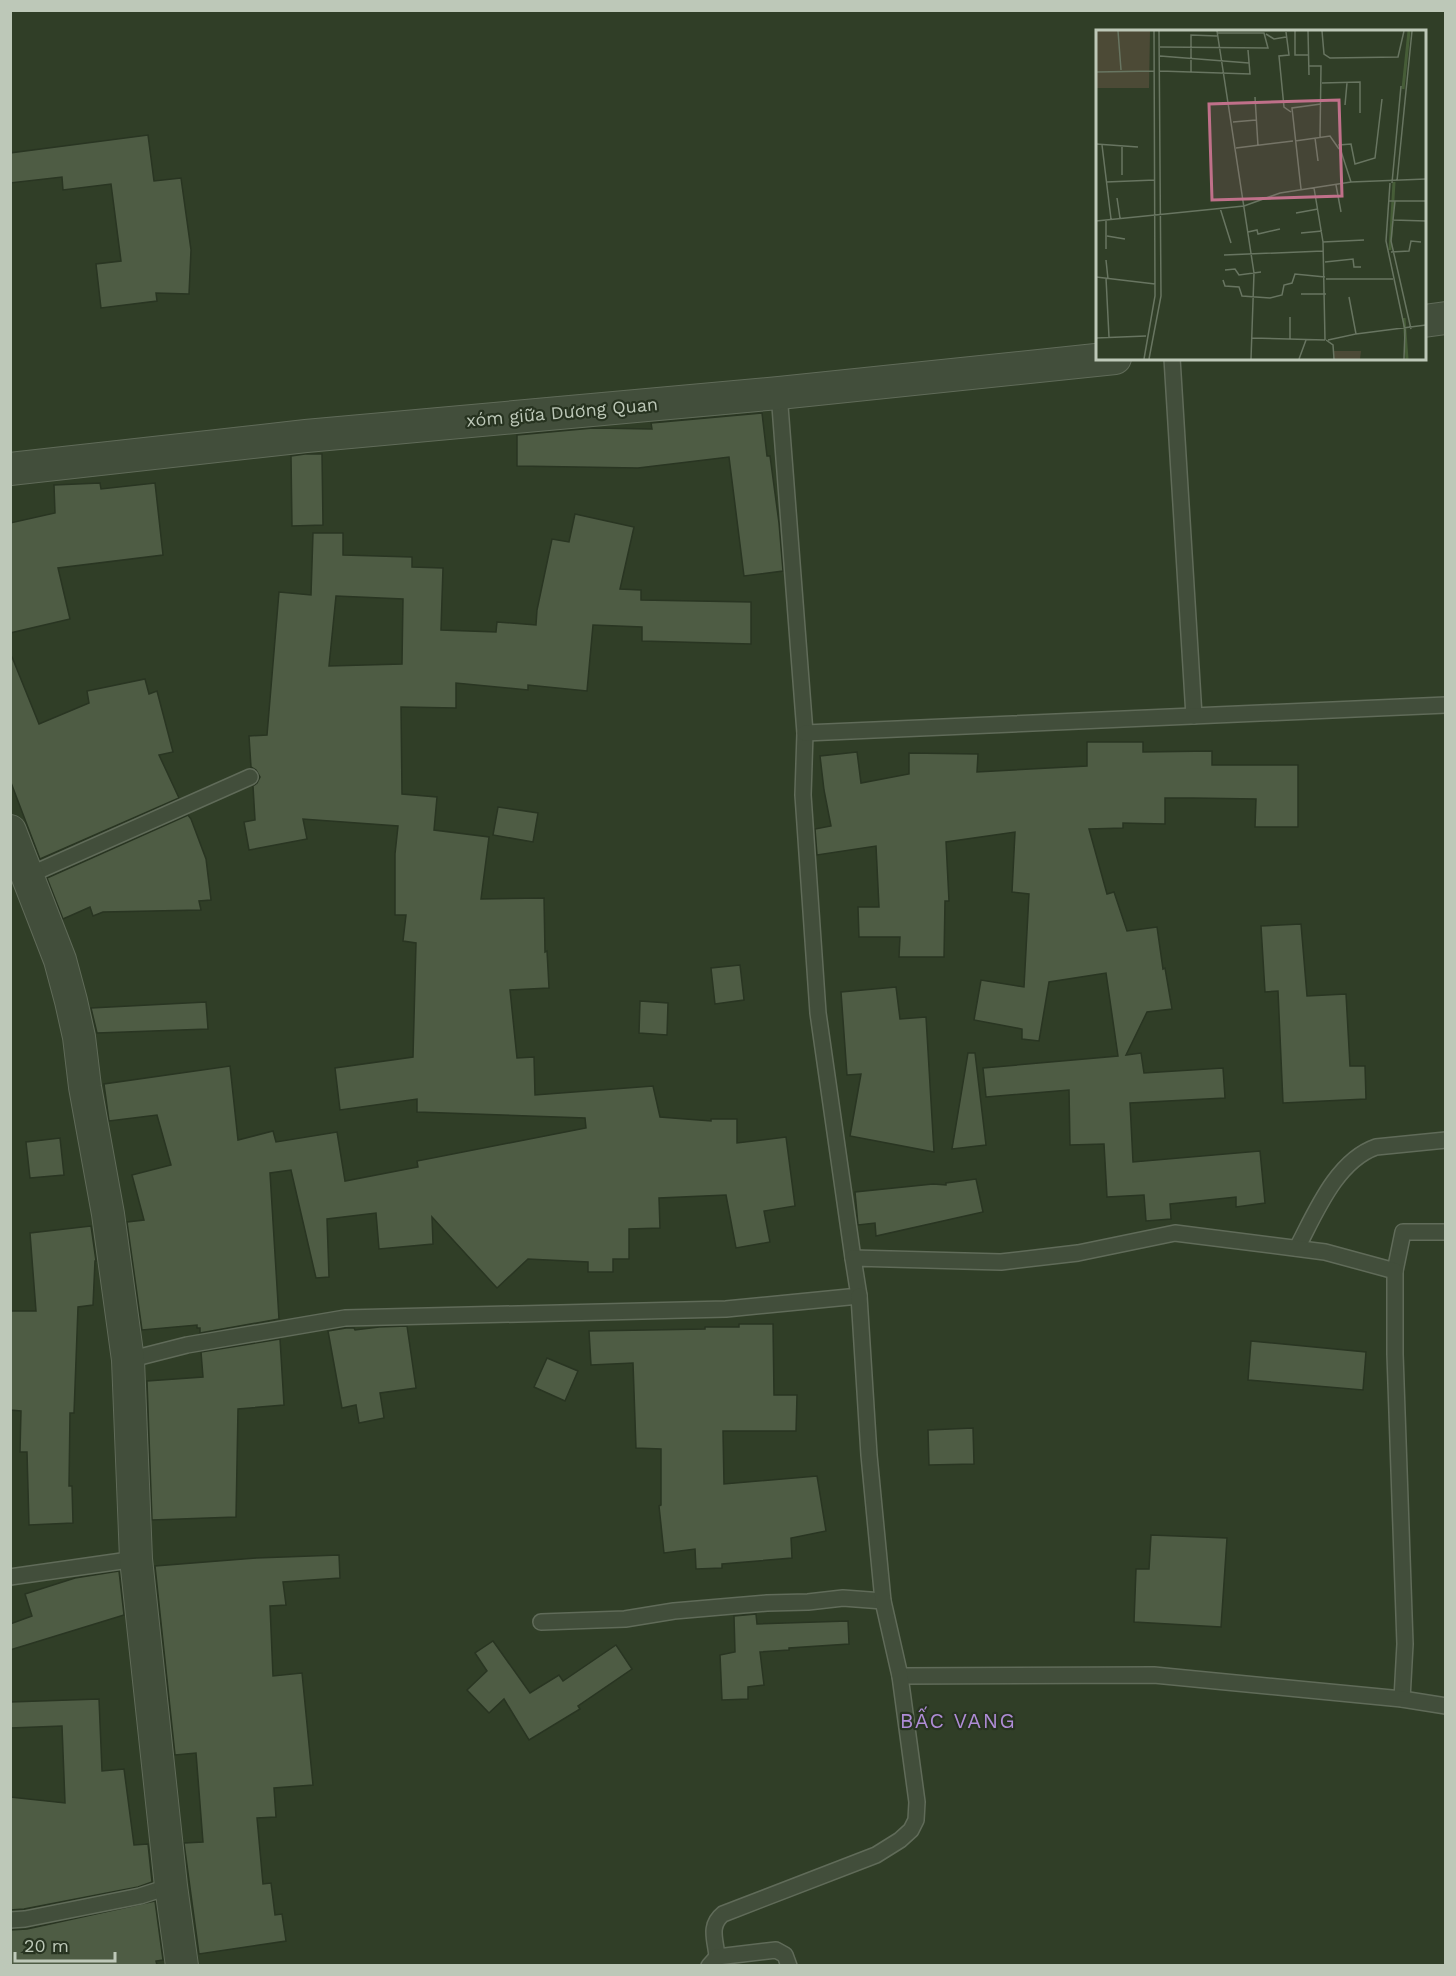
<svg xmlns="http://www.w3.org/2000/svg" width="1456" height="1976" font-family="'Work Sans',sans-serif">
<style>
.building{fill:#4e5c44;stroke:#293522;stroke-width:1.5;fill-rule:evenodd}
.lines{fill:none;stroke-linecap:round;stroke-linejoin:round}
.service-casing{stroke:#606b59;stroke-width:18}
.minor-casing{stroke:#606b59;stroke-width:34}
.service{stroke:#424e3b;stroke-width:15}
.minor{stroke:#424e3b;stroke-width:32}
.labels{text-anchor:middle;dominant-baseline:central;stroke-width:4.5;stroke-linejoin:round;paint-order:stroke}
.street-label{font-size:18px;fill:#bdc8b8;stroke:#273320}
.quarter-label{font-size:21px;letter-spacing:1.5px;fill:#af8cd6;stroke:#273320}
.inset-river{fill:none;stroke:#465d37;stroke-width:3}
.inset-road{fill:none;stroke:#687561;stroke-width:1.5}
.view{fill:#c0708a;fill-opacity:0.15;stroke:#c0708a;stroke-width:3}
.inset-edge{fill:none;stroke:#bdc8b8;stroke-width:3}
</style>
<rect width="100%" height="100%" fill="#303e27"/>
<!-- building -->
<g class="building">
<path d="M148,135L154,181L181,178L191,250L189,294L156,293L157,301L101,308L96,264L121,261L111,184L63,190L62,177L10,183V153Z"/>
<path d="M762,413L767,456H770L779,523L783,571L744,576L729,457L638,468L517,466V435L593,428L652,429L651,423Z"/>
<path d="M305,454H322L323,525L292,526L291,456Z"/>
<path d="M100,483L101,489L155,483L163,555L58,568L70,619L10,633V523L55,513L54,485Z"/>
<path d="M575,514L634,527L620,589L641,590V600L751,602V644L642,641V627L593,625L587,691L528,685V690L456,683V708L401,707L402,794L437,797L434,830L489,837L481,899L544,898L545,952L547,951L549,988L510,990L517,1058L534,1057L535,1095L653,1086L660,1117L711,1121V1119H737V1143L786,1137L795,1206L764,1211L770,1242L736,1248L726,1195L659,1198L660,1228L629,1229V1259H613V1272H588V1262L528,1259L497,1288L432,1217L433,1244L379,1249L376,1213L327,1219L329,1277L316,1278L291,1170L270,1173L279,1319L200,1333V1328H197V1325L142,1330L127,1222L144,1220L132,1175L171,1165L157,1115L109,1121L104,1084L230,1066L238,1140L273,1131L276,1142L337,1132L345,1181L418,1167L417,1161L586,1128L585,1118L417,1112V1099L340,1110L335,1068L413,1057L416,943L403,941L406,915H395V854L398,826L303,819L307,839L249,850L244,822L255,820L253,786L257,783L260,777L256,770L251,767L249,736L267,735L279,592L311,595L313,533H343V555L412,557V567L443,568L441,630L496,632L497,622L536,625L537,610L552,539L569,542ZM336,596L403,599L402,664L329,666Z"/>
<path d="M10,657H12L39,724L89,703L87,691L145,679L149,694L157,691L173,752L159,755L179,798L40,859L10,780Z"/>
<path d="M1087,742H1143V752L1212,751V765H1298V827H1255L1256,799L1193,798H1165V824L1123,823V828L1089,829L1107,894L1114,892L1127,931L1157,927L1163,969L1165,968L1172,1009L1147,1012L1126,1055L1141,1053L1144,1073L1223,1068L1225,1098L1130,1103L1133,1162L1260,1151L1265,1203L1236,1207V1197L1170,1204L1171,1219L1146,1221L1144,1195L1107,1197L1104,1144L1070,1145L1069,1090L986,1097L983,1068L1118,1056L1106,973L1049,982L1039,1041L1022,1039V1029L974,1020L981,980L1024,987L1029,894L1012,892L1015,832L946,842L949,901H945L944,957H899L900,937H859L858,907H879L876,846L817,855L815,829L831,826L824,790L820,756L857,752L861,783L909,774V753L978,754L977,772L1087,766Z"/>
<path d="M498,807L538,813L533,842L493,835Z"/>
<path d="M188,815L191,819L206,859L211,900L199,901L201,910L103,912L93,916L90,907L63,919L47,878Z"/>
<path d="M1301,924L1307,996L1346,994L1350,1066H1365L1366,1099L1283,1103L1278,991L1265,992L1261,926Z"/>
<path d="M740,965L744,1000L715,1004L711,968Z"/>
<path d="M896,987L900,1019L926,1017L934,1152L850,1136L861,1074L847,1075L841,992Z"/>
<path d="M640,1001L668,1003L667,1035L639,1033Z"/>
<path d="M206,1002L208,1029L97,1033L91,1008Z"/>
<path d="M968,1053H975L986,1145L952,1149Z"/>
<path d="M60,1138L64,1175L30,1178L26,1142Z"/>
<path d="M976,1179L983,1212L876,1236L875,1223L858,1225L855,1192L933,1184L946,1185V1183Z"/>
<path d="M91,1226L96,1261H95L93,1305L78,1307L74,1413H70L69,1486H72L73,1523L29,1525L27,1452H20L21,1411L10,1410V1311H36L30,1233Z"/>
<path d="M739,1324H773L774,1395H797L796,1431H723L724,1484L817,1476L826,1531L791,1538L792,1558L722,1564V1568L696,1569L695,1549L664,1553L659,1506L661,1505V1449L636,1448L633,1363L591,1365L589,1331L705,1329V1327H739Z"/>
<path d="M407,1326L416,1388L380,1393L384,1418L359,1423L356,1405L342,1408L328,1331L346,1328H354L355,1330L379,1327Z"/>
<path d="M280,1339L284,1405L238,1409L236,1517L152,1520L147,1381L203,1377L201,1352Z"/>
<path d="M1251,1341L1366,1352L1363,1390L1248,1380Z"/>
<path d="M547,1358L578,1371L565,1401L534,1387Z"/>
<path d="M973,1428L974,1464L929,1465L928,1430Z"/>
<path d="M1151,1535L1227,1538L1221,1627L1134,1622L1136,1569H1149Z"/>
<path d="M339,1555L340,1578L283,1582L286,1605L270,1606L273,1676L302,1673L313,1785L274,1788L276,1817L257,1818L263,1884L271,1883L275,1915L282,1914L286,1941L199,1954L184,1843L203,1842L196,1753L175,1755L155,1566L256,1558Z"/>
<path d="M119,1571L124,1615L10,1650V1624L32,1616L25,1594L75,1578Z"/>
<path d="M756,1614L757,1624L848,1621L849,1644L789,1648V1650L760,1652L764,1685L748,1687V1699L722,1700L720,1655L735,1652L734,1616Z"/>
<path d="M493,1641L530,1693L559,1675L563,1681L616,1645L632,1669L578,1706L580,1709L529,1740L504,1699L489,1713L467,1690L487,1671L475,1653Z"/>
<path d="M99,1699L102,1771L124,1769L134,1845L148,1844L152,1882L138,1887L24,1909L10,1910V1797L65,1803L62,1726L10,1728V1702Z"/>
<path d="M155,1901L163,1960L156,1961L157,1965H10V1930L27,1929Z"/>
</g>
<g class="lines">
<defs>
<g id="service">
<path d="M1172,358L1194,716"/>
<path d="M779,393L805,733L803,795L818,1013L853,1258"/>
<path d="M805,733L1446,705"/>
<path d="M27,876L250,777"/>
<path d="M1297,1248C1315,1214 1336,1161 1376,1147L1446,1140"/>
<path d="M1395,1271L1403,1232H1446"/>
<path d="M128,1360L187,1345L345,1318L726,1309L859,1296L853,1258L1001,1262L1078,1253L1175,1233L1325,1252L1395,1271V1354L1405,1644L1402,1699"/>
<path d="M10,1577L136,1559"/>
<path d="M541,1622L625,1619L674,1611L767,1603L808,1602L843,1598L883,1601"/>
<path d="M900,1676L1154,1675L1402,1699L1446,1706"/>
<path d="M10,1920L25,1919L140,1896L171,1886"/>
<path d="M717,1957C716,1941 708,1926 723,1914L876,1855L900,1840L911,1830L916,1820L917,1802L900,1676L883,1601L869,1455L859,1296"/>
<path d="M709,1966L717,1957L776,1950L785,1955L789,1966"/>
</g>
<g id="minor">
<path d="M1424,321L1446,318"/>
<path d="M10,469L306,436L779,393L1115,358"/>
<path d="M10,831L60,960L71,1001L79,1037L85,1087L108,1214L128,1360L136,1559L171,1886L182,1966"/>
</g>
</defs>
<!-- service casing -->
<use href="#service" class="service-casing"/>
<!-- minor casing -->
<use href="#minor" class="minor-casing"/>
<!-- service -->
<use href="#service" class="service"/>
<!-- minor -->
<use href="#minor" class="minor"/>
</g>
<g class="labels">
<!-- street labels -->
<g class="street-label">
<text transform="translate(562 412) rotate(-5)">xóm giữa Dương Quan</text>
</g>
<!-- quarter labels -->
<g class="quarter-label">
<text x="958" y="1720">BẤC VANG</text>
</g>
</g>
<!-- overview -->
<g transform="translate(1096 30)">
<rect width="330" height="330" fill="#303e27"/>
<path d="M0,1H54L53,58H0ZM238,321H265L264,329H237Z" fill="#4c4a36"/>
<path class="inset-river" d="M307,59L313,1M294,220L298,152M308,288L311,329"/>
<path class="inset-road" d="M22,1L25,40M121,1L158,243L155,329M199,1V25H213M212,1L213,45M226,1L228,24L234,28L302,27L308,1M190,2L193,25L183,26L188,77L195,82M170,4L178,9L190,7M64,17L172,18L168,3H121M64,26L153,33M213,36H225L224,107M64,41L154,44L152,20M0,42L58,41M95,42V5L121,6M226,53L264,52V83M159,67L162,116M249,75L251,53M137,92L160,90M219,108L222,131M199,111L234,106L243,119M0,114L42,117M6,115L15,189M26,117V145M140,118L197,111M301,151L316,1M10,152L59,150M255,152L243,115L255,114L259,134L279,128L286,69M294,153L290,211L309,300L308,329M296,153L305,56M240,155L245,182M218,158L227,212L229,310M205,159L196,78L225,74M21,168L24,188M330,169V190M293,171H329M299,171L297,190L330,191M124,178L135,213M200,183L222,179M10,190V219M297,190L295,211L315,299M0,191L148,176L184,163L255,152L330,149M152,202L161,200L162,204L184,199M205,203L226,201M11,206L29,209M227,212L268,210M295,222L313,221L315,211L325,212M128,225L227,221M10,230L12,249M229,232L257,229L258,237H265M129,240L139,239L143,245L165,242M0,247L59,254M10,248L13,307M230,249H297M127,250L129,256L143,257L146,266L174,268L186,265L188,255L196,253L199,244L229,247M205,264H230M194,287V310M260,304L330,295M0,308L50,306M155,308L229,310M230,310L237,315L238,329M232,310L260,304L253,267M48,329L59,266L58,1M53,329L65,266L63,1M203,329L210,310"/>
<path class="view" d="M243,70L246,166L116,170L113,74Z"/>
<rect width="330" height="330" class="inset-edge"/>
</g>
<!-- border -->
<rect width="1456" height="1976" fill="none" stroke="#bdc8b8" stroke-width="24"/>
<!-- scale -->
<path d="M15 1952v9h100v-9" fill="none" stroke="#bdc8b8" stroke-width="3"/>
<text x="24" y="1952" font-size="18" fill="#bdc8b8" stroke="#273320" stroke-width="4.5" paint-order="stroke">20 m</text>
</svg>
